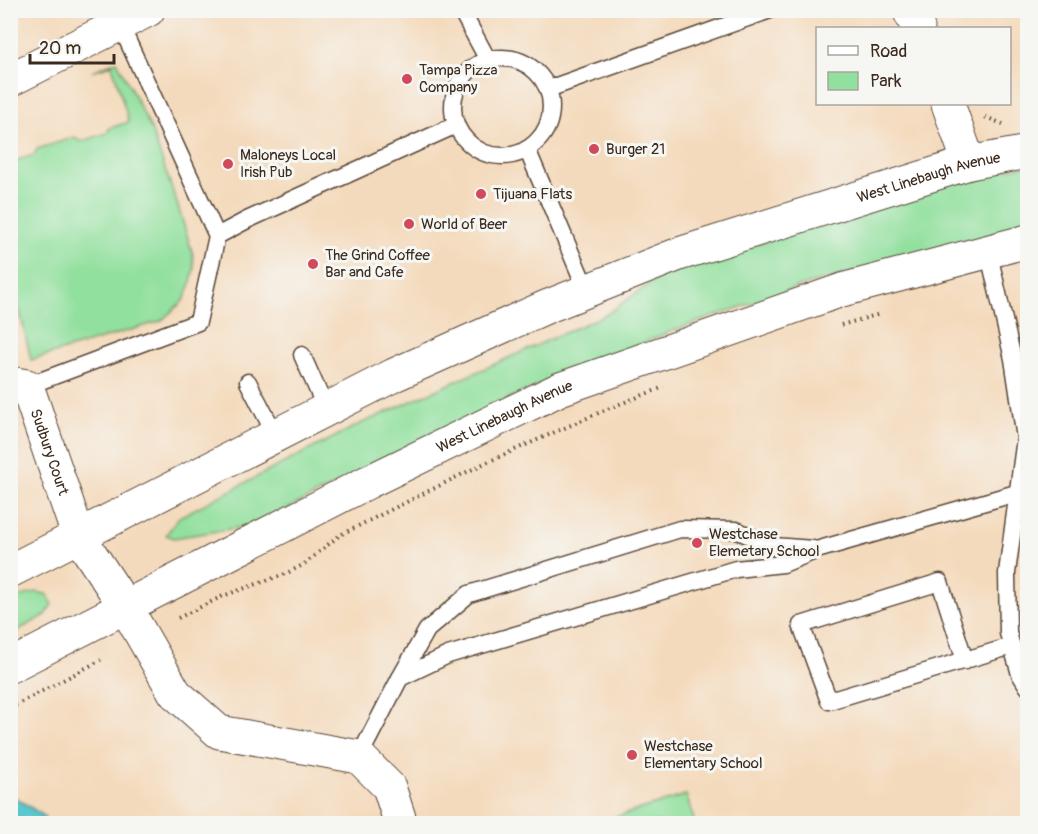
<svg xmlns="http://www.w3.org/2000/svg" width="1038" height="834" font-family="Pangolin,sans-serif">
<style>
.green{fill:#92e09e;stroke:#66855e;stroke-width:1.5}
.water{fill:#59c7ce;stroke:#4a7876;stroke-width:1.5}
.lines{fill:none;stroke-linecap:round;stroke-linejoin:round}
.lane-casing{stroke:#574436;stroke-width:19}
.street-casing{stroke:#574436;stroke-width:35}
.secondary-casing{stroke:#574436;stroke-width:35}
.path{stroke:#574436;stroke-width:4;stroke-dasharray:1.5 4.5;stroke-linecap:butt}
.lane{stroke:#fff;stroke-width:16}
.street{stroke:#fff;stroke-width:33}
.secondary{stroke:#fff;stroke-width:33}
.poi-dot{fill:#d1495b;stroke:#f6f6f2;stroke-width:2}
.labels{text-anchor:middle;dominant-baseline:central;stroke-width:6;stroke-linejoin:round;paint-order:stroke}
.poi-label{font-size:15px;fill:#3b2a1e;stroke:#f6f6f2;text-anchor:start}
.street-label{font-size:15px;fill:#3b2a1e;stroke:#f6f6f2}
</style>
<rect width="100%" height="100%" fill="#f6f6f2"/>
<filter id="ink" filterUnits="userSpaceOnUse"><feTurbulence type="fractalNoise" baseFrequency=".0167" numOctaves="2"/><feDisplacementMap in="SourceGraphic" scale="12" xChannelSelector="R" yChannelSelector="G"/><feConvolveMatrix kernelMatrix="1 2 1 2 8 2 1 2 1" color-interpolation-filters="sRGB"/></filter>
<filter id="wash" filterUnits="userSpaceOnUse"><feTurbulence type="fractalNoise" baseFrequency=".008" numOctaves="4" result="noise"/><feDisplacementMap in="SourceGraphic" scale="24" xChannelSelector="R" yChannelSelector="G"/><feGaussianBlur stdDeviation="1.35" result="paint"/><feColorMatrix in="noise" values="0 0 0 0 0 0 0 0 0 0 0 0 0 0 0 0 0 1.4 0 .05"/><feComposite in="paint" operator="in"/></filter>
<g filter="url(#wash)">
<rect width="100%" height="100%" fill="#f4dabc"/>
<!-- green -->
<g class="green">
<path d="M117,61L151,129L178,206L193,255L194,269L190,286L184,300L161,321L31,360L11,271V162L34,155L37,149L75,137L80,142L107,133L110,128L129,122L112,65L92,71Z"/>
<path d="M1027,165V225L801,286L672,331L507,399L255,525L174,538L166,535L179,517L360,424L607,314L664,274L956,181Z"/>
<path d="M37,592L48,595L52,604L46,615L11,634V599Z"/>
<path d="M686,795L695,823H610L609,819Z"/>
</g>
<!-- water -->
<path class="water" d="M11,795L44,816L46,823H11Z"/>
</g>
<g filter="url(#ink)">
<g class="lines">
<defs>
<g id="lane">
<path d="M461,10L488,60"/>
<path d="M120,24L217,236"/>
<circle cx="502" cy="107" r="49"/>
<path d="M548,89L770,10"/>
<path d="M527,149L587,291"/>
<path d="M988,250L1013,359L1025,438L1007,573L1008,633L1020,674L1028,687"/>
<path d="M302,355L326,409"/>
<path d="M248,382L276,436"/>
<path d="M27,386L198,322L217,236L247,220L456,125"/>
<path d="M965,661L940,582L801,625L829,701L1012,646"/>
<path d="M400,678L427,630L469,594L680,529L736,530L773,546L813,549"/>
<path d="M359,757L400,678L448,655L736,569L783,564L820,549L1020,492"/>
</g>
<g id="street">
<path d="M909,10L918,28"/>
<path d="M10,80L148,10"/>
<path d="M948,104L969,163"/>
<path id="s1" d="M10,383L27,386L78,535L125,606L175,693L219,732L359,757L389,787L401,824"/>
</g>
<g id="secondary">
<path id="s2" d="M10,571L394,375L546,307L679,254L969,163L1028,152"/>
<path id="s3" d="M10,666L368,482L560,389L842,290L1028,241"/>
</g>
</defs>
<!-- lane casing -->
<use href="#lane" class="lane-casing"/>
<!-- street casing -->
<use href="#street" class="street-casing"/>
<!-- secondary casing -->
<use href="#secondary" class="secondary-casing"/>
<!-- path -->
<g class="path">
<path d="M985,117L1003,124"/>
<path d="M841,325L880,314"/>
<path d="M178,618L223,596L285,574L303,565L340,535L485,463L612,407L664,387"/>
<path d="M10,708L101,660"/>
</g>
<!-- lane -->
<use href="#lane" class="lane"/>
<!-- street -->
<use href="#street" class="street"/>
<!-- secondary -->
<use href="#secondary" class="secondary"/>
</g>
</g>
<!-- markers -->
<g class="poi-dot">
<circle cx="407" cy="79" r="6"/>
<circle cx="594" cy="149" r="6"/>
<circle cx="228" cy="164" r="6"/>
<circle cx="481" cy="194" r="6"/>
<circle cx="409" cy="224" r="6"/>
<circle cx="313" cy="264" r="6"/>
<circle cx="697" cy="543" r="6"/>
<circle cx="632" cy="755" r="6"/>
</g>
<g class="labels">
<!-- poi labels -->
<g class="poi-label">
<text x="419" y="70">Tampa Pizza<tspan x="419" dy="17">Company</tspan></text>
<text x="606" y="149">Burger 21</text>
<text x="240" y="155">Maloneys Local<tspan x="240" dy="17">Irish Pub</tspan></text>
<text x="493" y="194">Tijuana Flats</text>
<text x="421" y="224">World of Beer</text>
<text x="325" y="255">The Grind Coffee<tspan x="325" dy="17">Bar and Cafe</tspan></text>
<text x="709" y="534">Westchase<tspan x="709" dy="17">Elemetary School</tspan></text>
<text x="644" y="746">Westchase<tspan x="644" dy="17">Elementary School</tspan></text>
</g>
<!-- street labels -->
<g class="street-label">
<text stroke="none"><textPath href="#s2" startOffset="1002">West Linebaugh Avenue</textPath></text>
<text stroke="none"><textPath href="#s3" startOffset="554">West Linebaugh Avenue</textPath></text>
<text stroke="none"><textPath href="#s1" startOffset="87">Sudbury Court</textPath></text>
</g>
</g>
<!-- margin -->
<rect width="1038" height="834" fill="none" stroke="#f6f6f2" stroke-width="36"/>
<!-- legend -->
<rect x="816" y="27" width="195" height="78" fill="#f6f6f2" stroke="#aba49d" stroke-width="1.5"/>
<rect x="828" y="46" width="30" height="9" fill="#ffffff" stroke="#aba49d" stroke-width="1.5"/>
<text x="870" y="57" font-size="18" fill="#3b2a1e">Road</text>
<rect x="828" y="72" width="30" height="18" fill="#92e09e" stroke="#aba49d" stroke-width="1.5"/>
<text x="870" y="87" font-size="18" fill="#3b2a1e">Park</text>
<!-- scale -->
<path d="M30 54v9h84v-9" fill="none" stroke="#3b2a1e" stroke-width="3"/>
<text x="39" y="54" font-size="18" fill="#3b2a1e" stroke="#f6f6f2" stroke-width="4.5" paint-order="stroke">20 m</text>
</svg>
